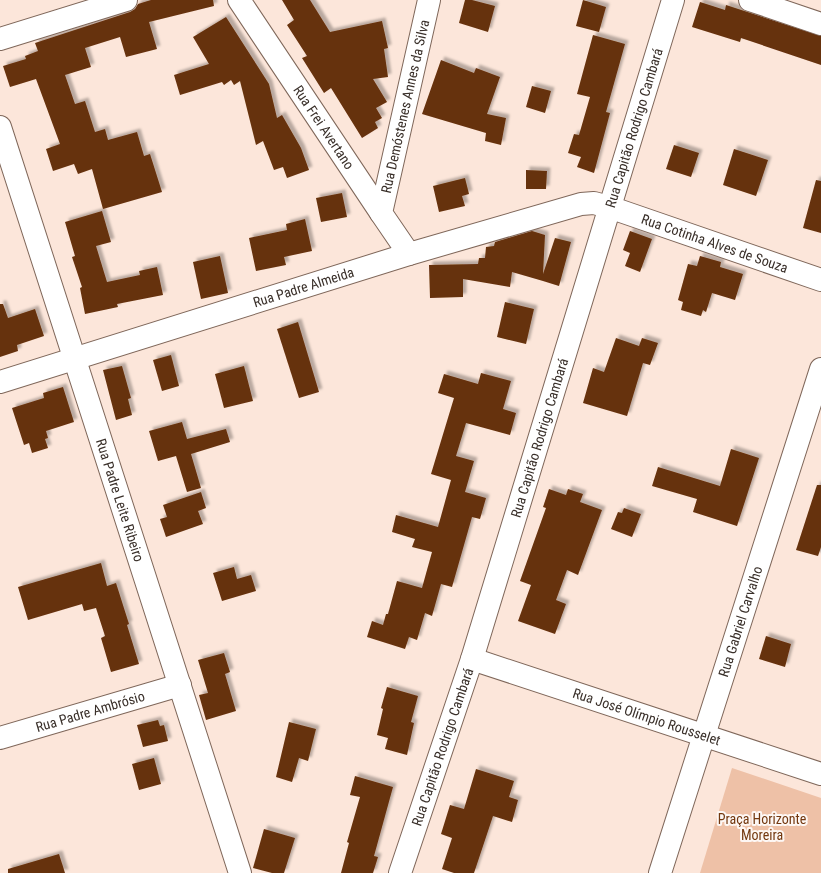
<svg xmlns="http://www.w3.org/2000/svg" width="821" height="873" font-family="'Roboto Condensed',sans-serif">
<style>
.green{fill:#eec1a7}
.building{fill:#66300a;filter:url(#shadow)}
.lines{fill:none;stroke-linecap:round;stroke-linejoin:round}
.street-casing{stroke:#7f675a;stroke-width:24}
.secondary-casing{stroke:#7f675a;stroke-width:24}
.street{stroke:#fff;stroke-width:22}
.secondary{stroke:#fff;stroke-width:22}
.labels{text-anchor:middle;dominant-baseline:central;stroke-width:4;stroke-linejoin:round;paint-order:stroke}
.street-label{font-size:14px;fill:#392f29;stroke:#fdf7f4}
.park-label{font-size:14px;fill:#73380f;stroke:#fdf7f4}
</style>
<defs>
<filter id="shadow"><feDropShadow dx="3.5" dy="-3.5" stdDeviation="1" flood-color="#0004"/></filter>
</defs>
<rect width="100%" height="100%" fill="#fce6da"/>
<!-- green -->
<path class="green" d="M732,768L821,798V873H700Z"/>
<!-- building -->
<g class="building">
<path d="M151,0H213L214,6L149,22L157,49L126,57L120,37L85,48L91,67L65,75L75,104L85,101L95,132L105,129L108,140L137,132L144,156L150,154L162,192L103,209L92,169L78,174L74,164L53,171L46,149L60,144L36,79L10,87L3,66L26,59L25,56L38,51L35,43L130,12L135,9L138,4Z"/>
<path d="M282,0H310L330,32L382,21L388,48L384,49L388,77L373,79L387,102L376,108L382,118L375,122L378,128L362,138L331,88L324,93L302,58L307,56L287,25L294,20Z"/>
<path d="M465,0H472L495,6L488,32L459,23Z"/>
<path d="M583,0L606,7L599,32L576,26Z"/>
<path d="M700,2L725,10L726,5L821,36V65L741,38L740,42L692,27Z"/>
<path d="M226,17L269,84L277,118L282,115L301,148L309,170L287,178L283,167L274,170L263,141L256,145L240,81L234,85L231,80L224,85L222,82L180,95L174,75L209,64L193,37Z"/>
<path d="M593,35L625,44L606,112L610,113L594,173L577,167L581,157L568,153L574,134L579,135L590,97L577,94Z"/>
<path d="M441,60L474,73L476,68L500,77L487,114L506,118L501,145L485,141L486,133L422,114Z"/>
<path d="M532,86L551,91L545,113L526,107Z"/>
<path d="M674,145L699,153L691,177L666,169Z"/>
<path d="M734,149L768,160L756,196L723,185Z"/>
<path d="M526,170L547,171L546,189H526Z"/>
<path d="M465,178L469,194L462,196L465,206L439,212L433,186Z"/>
<path d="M816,180L821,181V233L803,228Z"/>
<path d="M342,193L347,217L321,222L316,198Z"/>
<path d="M102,211L111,242L96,246L107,282L140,275L139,271L157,267L163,295L117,304L118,307L85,314L80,288L82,287L72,257L75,256L65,222Z"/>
<path d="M305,219L312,251L284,257L286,265L256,271L249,238L287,230L286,224Z"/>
<path d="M532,231L545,235L543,274L555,238L571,242L559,286L543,281V277V281L512,272L510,287L463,279V297L430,298L429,265L478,264L479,258H485L486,247L494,246L495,242Z"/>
<path d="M630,231L652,239L640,272L625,266L630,253L623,250Z"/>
<path d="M220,256L228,293L201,299L193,262Z"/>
<path d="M700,256L721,262L720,267L743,274L735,300L712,293L706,312L703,310L701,316L681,310L683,302L678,300L688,264L697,266Z"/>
<path d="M505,302L534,309L526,344L497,337Z"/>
<path d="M0,304H3L8,318L35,309L44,336L17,345L18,351L0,357Z"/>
<path d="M298,322L319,392L299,398L277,329Z"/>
<path d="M616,338L639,346L642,338L658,343L650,365L643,363L627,416L583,403L593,368L604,372Z"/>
<path d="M171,355L179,386L162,391L153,360Z"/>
<path d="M122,366L131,398L128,399L132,415L116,420L103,370Z"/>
<path d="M244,366L253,401L224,408L215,374Z"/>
<path d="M481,373L511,381L503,409L516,413L510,435L466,423L456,456L474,461L465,492L486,498L480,519L472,517L452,587L441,584L432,616L425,613L417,640L409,637L405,649L367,637L372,621L383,625L386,614H388L397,581L422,588L432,552L412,547L415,539L392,532L396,515L438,527L451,480L431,474L454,398L438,393L444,374L478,384Z"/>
<path d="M63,387L74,422L46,431L48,438L45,439L48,448L32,453L29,443L24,445L12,408L44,398L43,393Z"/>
<path d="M182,422L187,439L226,429L230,442L191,454L201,488L187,492L176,456L158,461L149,431Z"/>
<path d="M731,449L759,458L737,526L693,512L697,499L652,486L658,467L720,486Z"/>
<path d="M817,485H821V547L818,556L796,550Z"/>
<path d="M549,489L566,495L568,489L583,494L580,502L602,510L578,575L567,570L556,600L566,604L555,634L518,621L531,585L520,581L546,508L543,507Z"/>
<path d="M201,492L206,508L198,511L203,524L166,537L160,519L167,517L163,505Z"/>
<path d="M624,508L641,514L632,537L611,529L618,512L622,513Z"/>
<path d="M101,563L107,586L116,583L129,624L127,625L139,664L111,672L101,638L105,636L96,608L84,611L82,604L28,620L18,587Z"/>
<path d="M234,567L237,579L251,575L256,591L222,601L213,573Z"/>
<path d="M766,636L791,644L785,667L759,659Z"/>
<path d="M224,653L230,672L225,674L236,711L206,720L199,695L208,693L198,660Z"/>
<path d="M387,687L418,696L411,722L414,723L407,755L385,749L388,738L377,735L383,709L381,708Z"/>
<path d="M158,720L160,726L164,725L168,741L143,747L137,725Z"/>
<path d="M289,722L316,729L308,761L299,758L292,782L276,777Z"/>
<path d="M154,758L161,784L139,790L132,764Z"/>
<path d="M476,769L514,781L509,797L518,800L512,822L493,816L474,873H454L442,869L452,838L441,834L450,805L464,809Z"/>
<path d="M355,776L393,787L374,856L378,857L373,873H341L349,843L347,842L360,797L350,795Z"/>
<path d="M264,829L295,838L284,873H272L253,868Z"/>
<path d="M59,854L65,873H8V869Z"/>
</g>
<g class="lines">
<defs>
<g id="street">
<path id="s1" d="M239,0L381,213"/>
<path d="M750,0L821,24"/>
<path d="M0,39L126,0"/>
<path id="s2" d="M0,127L240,873"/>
<path id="s3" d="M472,659L821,774"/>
<path id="s4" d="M0,738L180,685"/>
<path id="s5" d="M400,873L472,659L673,0"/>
</g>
<g id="secondary">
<path id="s6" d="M409,254L381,213L429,0"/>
<path id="s7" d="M0,382L409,254L581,204L594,203L609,207L821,280"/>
<path id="s8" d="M660,873L821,369"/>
</g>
</defs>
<!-- street casing -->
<use href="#street" class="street-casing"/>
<!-- secondary casing -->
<use href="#secondary" class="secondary-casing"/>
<!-- street -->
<use href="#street" class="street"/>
<!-- secondary -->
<use href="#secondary" class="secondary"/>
</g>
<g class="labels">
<!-- street labels -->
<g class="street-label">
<text stroke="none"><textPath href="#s6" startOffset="159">Rua Demóstenes Annes da Silva</textPath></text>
<text stroke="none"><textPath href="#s1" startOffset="153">Rua Frei Avertano</textPath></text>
<text stroke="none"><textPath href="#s5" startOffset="781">Rua Capitão Rodrigo Cambará</textPath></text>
<text stroke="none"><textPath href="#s7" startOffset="748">Rua Cotinha Alves de Souza</textPath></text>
<text stroke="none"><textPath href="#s7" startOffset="318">Rua Padre Almeida</textPath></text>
<text stroke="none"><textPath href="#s5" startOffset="457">Rua Capitão Rodrigo Cambará</textPath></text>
<text stroke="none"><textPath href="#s2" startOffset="392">Rua Padre Leite Ribeiro</textPath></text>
<text stroke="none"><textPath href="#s8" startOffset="264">Rua Gabriel Carvalho</textPath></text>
<text stroke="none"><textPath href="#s4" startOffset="94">Rua Padre Ambrósio</textPath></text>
<text stroke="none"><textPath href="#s3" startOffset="184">Rua José Olímpio Rousselet</textPath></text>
<text stroke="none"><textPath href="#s5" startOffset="133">Rua Capitão Rodrigo Cambará</textPath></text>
</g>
<!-- park labels -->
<g class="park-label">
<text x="762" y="819">Praça Horizonte<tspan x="762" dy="16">Moreira</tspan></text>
</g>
</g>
</svg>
